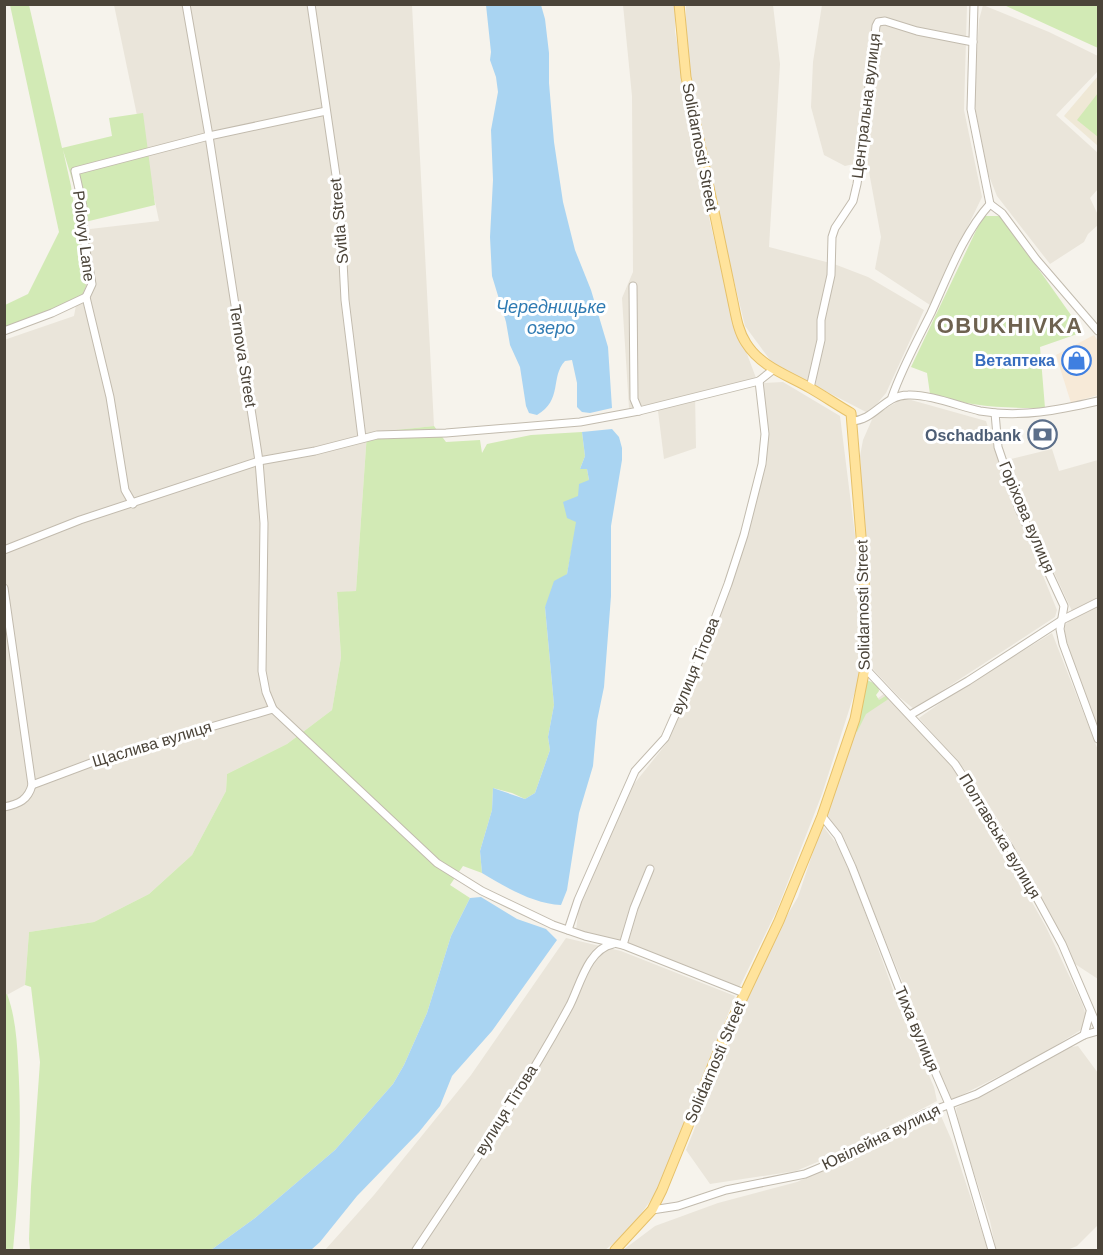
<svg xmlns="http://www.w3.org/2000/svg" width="1103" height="1255" font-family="Helvetica,sans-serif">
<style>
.residential{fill:#eae5da}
.commercial{fill:#f7ead8}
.education{fill:#efe8d6}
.green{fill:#d2eab5}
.water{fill:#a9d4f2}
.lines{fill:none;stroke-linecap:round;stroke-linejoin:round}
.minor-casing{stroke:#c2bbae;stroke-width:9}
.major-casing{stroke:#e6c16a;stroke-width:11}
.minor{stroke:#fff;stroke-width:7}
.major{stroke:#ffe39c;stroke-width:9}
.labels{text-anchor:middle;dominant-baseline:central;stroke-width:6;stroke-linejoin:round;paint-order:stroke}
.street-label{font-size:16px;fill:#4b4439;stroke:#fff}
.shop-label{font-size:16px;font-weight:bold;fill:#366cbe;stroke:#fff;text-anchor:end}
.service-label{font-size:16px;font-weight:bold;fill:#4e5e75;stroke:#fff;text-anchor:end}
.water-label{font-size:18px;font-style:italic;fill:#2e7ab2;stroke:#fff}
.district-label{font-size:22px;font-weight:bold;letter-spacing:1.5px;fill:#6e6250;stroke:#fff}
</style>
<rect width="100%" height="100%" fill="#f6f3ec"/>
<!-- residential -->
<g class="residential">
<path d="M114,5H412L434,426L367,433L356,591L337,593L341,657L332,710L287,744L227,774L226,791L192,855L149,894L94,922L29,932L25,985L5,996L4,340L74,316L90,229L159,221Z"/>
<path d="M623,5H675V32L710,222L731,311L756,378L695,393L696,448L664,459L657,403L629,408L622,298L633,272L632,96Z"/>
<path d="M686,5H773L780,64L769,247L834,264L868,277L924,310L886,393L875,406L866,412L773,364L745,326L723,236L686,59Z"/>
<path d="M822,5H967L964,110L982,197L930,305L875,269L881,237L867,161L845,166L824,155L811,107L813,62Z"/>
<path d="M983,5L1049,32L1098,56V71L1056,115L1098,153V189L1090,198L1098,215V225L1088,234L1084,242L1050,264L997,196L985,166L974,100L979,20Z"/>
<path d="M783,382L840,416L856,543L860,676L822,794L777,910L739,988L576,931L579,904L630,789L666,744L704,660L739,561L767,462L764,383Z"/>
<path d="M904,398L986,421L1008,490L1057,610L1055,617L914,709L899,697L871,667L869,647L860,456L863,440L874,415Z"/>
<path d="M1052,449L1059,471L1098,460V597L1072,611L1018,495L1007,460Z"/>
<path d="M1098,604V732L1066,646L1064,626L1073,617Z"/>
<path d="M1052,633L1098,750V979L1075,964L1010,839L971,777L919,718L960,689Z"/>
<path d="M885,693L960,775L1046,927L1082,1003L1089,1025L1037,1057L950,1101L923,1043L902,981L856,868L825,815L861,711Z"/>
<path d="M822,825L843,852L901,1012L934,1087L937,1101L834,1155L796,1171L710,1184L686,1150L750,991L776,934L798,897Z"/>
<path d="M566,938L621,951L735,996L661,1186L628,1232L605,1250H325L374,1195L471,1075Z"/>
<path d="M1078,1046L1098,1073V1225L1077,1246L1067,1250H996L990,1221L960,1131L956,1108L1071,1047Z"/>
<path d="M941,1116L952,1141L988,1250H623L655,1226L718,1203L797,1182Z"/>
</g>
<!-- commercial -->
<path class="commercial" d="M1094,335L1098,341V395L1071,403L1056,355Z"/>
<!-- education -->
<path class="education" d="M1098,76V146L1064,116Z"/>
<!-- green -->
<g class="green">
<path d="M10,5H29L62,148L112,136L109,118L143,113L155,205L85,222L63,150L71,186L86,286L80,300L5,330V305L28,294L59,232Z"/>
<path d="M1004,5H1098V48Z"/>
<path d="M1098,93V137L1077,120Z"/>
<path d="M983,216H1001L1083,332L1040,347L1045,408C1003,408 970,407 930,394L927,373L911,367Z"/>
<path d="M434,426L446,442L480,440L482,453L487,444L531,435L582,432L585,456L580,469H587L589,480L577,522L567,574L545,607L554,705L548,737L550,750L535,793L525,799L512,793L493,788L492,810L480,851L482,873L463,866L450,885L470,898L451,936L427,1013L404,1065L393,1084L335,1150L255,1218L211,1250H30L29,1239L31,1187L40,1062L31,987L25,985L29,932L94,922L149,894L192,855L226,791L227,774L287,744L332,710L341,657L337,592L356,591L367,433Z"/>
<path d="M867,680L878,685L879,691L876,695L879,700L887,695L890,698L866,714L857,732L854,730Z"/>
<path d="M7,994C15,1015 17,1040 18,1062C22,1125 19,1188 13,1250H4V996Z"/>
</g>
<!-- water -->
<g class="water">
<path d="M486,5H541L545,19L549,53V83L554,142L563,202L575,250L591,290L608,347L612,408L590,413L582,412L577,407V383L572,360L565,361C550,377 563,400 537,415L529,413L526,406L520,367L510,345L506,322L492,276L490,237L493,180L491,130L498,92L496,77L490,60L491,52Z"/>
<path d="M612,429L619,437L622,448V460L611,526V596L604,687L597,721L593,766L579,813L567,890L561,905C534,904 505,887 482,873L480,851L492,810L493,788L525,799L535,793L550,750L548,737L554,705L545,607L554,581L567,574L576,522L567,518L563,502L578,496L579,484L589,480L587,469H580L585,456L582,432Z"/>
<path d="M481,897L517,919L546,929L557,940L492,1031L452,1076L440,1106L419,1132L357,1196L320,1242L311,1250H211L255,1218L335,1150L393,1084L404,1065L427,1013L451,936L470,898Z"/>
</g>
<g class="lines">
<defs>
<g id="minor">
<path d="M186,4L209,136L259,461L264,523L262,671L266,692L273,709L437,863L482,891L553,925L585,936L623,945L744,993"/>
<path d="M311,4L340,203L345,300L362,438"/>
<path d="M974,4L971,109L990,204"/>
<path d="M990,204L1002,213L1036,259L1098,331"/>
<path d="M633,286L634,399L639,411"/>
<path d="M4,331L52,313L86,297"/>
<path d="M810,388L821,340V320L831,275L832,237L835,228L853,201L857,184L867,117L869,84L876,26L878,22L885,21L917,31L973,42"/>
<path d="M892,397C902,368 917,341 931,313C948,276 963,234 990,204"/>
<path d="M995,413L998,447L1019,509L1064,606L1060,629L1063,644L1098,739"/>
<path d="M852,421C875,420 884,395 908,395C928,394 959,406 980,411C1021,418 1059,410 1098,401"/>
<path d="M133,504L125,490L110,397L86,297L92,284L83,233V207L75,171L209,136L326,111"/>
<path d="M4,550L80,520L259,461L315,451L377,435L446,433L580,422L639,411L759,381L774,369"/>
<path d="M4,588L32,785C28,800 19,804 4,807"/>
<path d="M865,668L955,764L1009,847L1062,944L1098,1028"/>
<path d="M910,715L968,681L1062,620L1098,602"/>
<path d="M32,785L104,758L273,709"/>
<path d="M822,816L838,836L852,867L899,988L949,1104L992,1250"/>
<path d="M568,930L578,900L635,771L665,738L699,661L728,584L744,535L762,464L765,434L759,381"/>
<path d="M623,945L634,908L650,869"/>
<path d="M1084,1035L1090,1012"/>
<path d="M652,1210L678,1206L726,1190L805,1174L829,1164L924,1114L977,1094L1084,1035L1098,1031"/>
<path d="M416,1250C469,1170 524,1090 570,1005C580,985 588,949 613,944"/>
</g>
<path id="major" d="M615,1250L652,1210L662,1190L725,1035L779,921L822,816L855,719L865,668L866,647L864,573L851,413C837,405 824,396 810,388C787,375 760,366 746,343C738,331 736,316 733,302L686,77L679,4"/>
</defs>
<!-- minor casing -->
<use href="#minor" class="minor-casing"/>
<!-- major casing -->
<use href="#major" class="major-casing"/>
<!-- minor -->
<use href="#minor" class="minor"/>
<!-- major -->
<use href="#major" class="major"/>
</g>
<!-- icons -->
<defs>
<symbol id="shop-ring" viewBox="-11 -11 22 22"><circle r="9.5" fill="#fff" stroke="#3f7fe0" stroke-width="1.5"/><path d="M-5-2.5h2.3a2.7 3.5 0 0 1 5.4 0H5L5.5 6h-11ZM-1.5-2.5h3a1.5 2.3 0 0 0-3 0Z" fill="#3f7fe0"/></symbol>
<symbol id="bank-ring" viewBox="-11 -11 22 22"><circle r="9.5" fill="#fff" stroke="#5c6f8a" stroke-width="1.5"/><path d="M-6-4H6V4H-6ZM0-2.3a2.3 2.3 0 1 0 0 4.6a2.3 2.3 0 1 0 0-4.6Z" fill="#5c6f8a"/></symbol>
</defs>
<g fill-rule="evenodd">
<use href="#shop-ring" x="1060" y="344" width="33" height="33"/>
<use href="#bank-ring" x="1026" y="418" width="33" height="33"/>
</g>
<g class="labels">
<!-- street labels -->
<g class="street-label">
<text transform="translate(866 106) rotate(-83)">Центральна вулиця</text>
<text transform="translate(700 147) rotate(79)">Solidarnosti Street</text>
<text transform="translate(339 221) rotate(-95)">Svitla Street</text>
<text transform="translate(84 236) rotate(83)">Polovyi Lane</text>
<text transform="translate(243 356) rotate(81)">Ternova Street</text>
<text transform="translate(1027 517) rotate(67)">Горіхова вулиця</text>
<text transform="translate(863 605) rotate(-91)">Solidarnosti Street</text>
<text transform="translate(695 666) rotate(-68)">вулиця Тітова</text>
<text transform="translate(152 744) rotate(-17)">Щаслива вулиця</text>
<text transform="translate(1000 836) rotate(59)">Полтавська вулиця</text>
<text transform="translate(917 1029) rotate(67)">Тиха вулиця</text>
<text transform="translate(715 1062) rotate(-67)">Solidarnosti Street</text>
<text transform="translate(506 1110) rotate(-58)">вулиця Тітова</text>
<text transform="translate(881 1137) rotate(-26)">Ювілейна вулиця</text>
</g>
<!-- shop labels -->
<g class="shop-label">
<text x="1055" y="360">Ветаптека</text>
</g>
<!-- service labels -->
<g class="service-label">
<text x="1021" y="435">Oschadbank</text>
</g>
<!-- water labels -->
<g class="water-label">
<text x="551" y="307">Чередницьке<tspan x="551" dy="21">озеро</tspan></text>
</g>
<!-- district labels -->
<g class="district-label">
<text x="1010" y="325">OBUKHIVKA</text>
</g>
</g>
<!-- border -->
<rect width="1103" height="1255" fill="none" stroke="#4b4439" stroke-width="12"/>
</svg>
